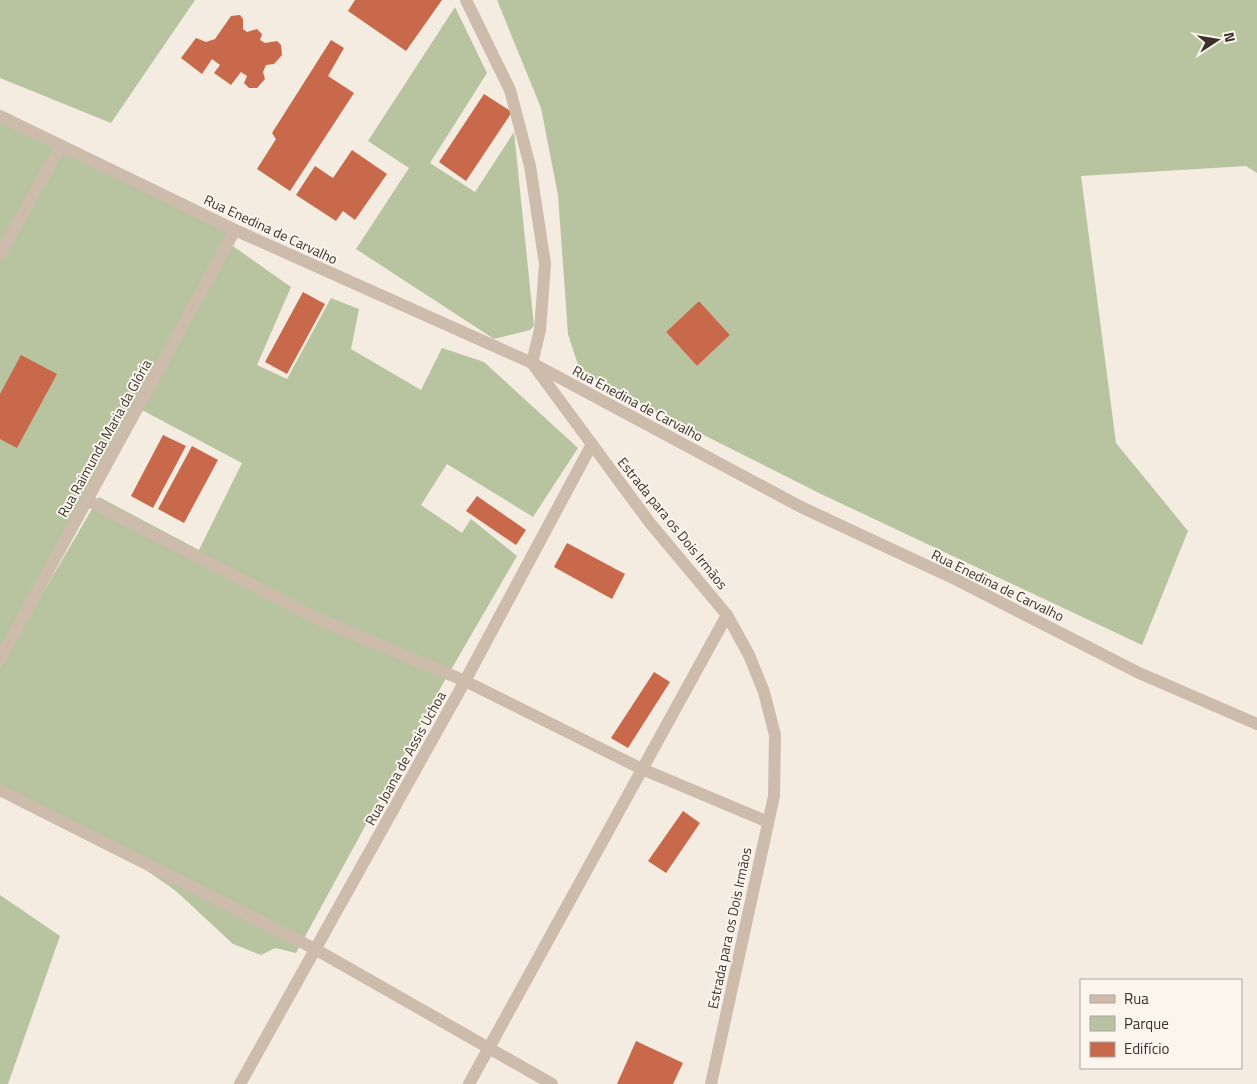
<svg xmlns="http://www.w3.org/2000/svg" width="1257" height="1084" font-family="'Titillium Web',sans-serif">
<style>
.green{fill:#b8c4a0;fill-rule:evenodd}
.building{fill:#c8694b}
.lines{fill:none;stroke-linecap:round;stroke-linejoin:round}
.street{stroke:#cdbbac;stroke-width:12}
.labels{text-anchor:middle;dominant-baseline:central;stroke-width:4;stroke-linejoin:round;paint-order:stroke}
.street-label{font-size:14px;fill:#3b302b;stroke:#fbf5ee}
</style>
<rect width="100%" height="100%" fill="#f4ebe1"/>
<!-- green -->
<g class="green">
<path d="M0,0H195L111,123L0,78Z"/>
<path d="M497,0H1257V173L1246,166L1081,176L1116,443L1188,531L1142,645L821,494L606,386L579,368L568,334L558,195L541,108ZM699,301L730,335L697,366L666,332Z"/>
<path d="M455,7L487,73L430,163L475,192L514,132L534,326L530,330L494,339L356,249L409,168L368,141Z"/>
<path d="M0,116L235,230L0,651Z"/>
<path d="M230,244L291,287L257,365L287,379L331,298L359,309L351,349L421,390L442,348L484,362L578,448L533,517L447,464L421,505L462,533L471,519L517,556L441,687L296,953L275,948L261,955L233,944L176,891L143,868L0,791V666L99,497L199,550L242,463L140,409Z"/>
<path d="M0,895L60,936L8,1084H0Z"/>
</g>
<!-- building -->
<g class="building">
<path d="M355,0H442L406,51L348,11Z"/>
<path d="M240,15L243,19V29L247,32L257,29L262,34L260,40L265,43L277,41L281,45L282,55L274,64L266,65L263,72L265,79L257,88H249L244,83L247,76L241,72L231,85L214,73L220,65L212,59L202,74L181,58L196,38L206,42L215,39L231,16Z"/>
<path d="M331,40L344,48L328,76L354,93L290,191L257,169L276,139L272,133Z"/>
<path d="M484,94L512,112L466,181L439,162Z"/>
<path d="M352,150L387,174L355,220L343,211L336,221L296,195L315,166L333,178Z"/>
<path d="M303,292L325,304L287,374L265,362Z"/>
<path d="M699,301L730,335L697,366L666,332Z"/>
<path d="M21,355L57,374L17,448L0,439V394Z"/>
<path d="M163,435L186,446L153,508L131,496Z"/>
<path d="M192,446L218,460L184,523L158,509Z"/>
<path d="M477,496L526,530L516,545L466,511Z"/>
<path d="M567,543L625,574L612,599L554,567Z"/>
<path d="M654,672L670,682L628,748L611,738Z"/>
<path d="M683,811L700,823L666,873L648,861Z"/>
<path d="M636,1041L683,1063L673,1084H617Z"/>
</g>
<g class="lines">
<!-- street -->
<g class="street">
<path d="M466,0L510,90L530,166L545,264L540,330L532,363L650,523L727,615L749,655L764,692L775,735L774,796L711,1084"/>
<path d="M0,116L235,230L532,363L801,507L953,578L1139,673L1257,724"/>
<path d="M0,254L61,146"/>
<path d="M87,500L316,618L465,681L642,769L768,822"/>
<path d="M0,659L235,230"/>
<path d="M0,790L315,949L552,1084"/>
<path d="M240,1084L465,681L592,444"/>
<path d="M469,1084L727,615"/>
</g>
</g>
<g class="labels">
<!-- street labels -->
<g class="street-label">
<text transform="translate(271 229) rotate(25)">Rua Enedina de Carvalho</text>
<text transform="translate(638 403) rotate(28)">Rua Enedina de Carvalho</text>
<text transform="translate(104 438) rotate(-61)">Rua Raimunda Maria da Glória</text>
<text transform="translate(673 523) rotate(51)">Estrada para os Dois Irmãos</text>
<text transform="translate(998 585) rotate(26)">Rua Enedina de Carvalho</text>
<text transform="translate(405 758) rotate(-61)">Rua Joana de Assis Uchoa</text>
<text transform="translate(729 928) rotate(-78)">Estrada para os Dois Irmãos</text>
</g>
</g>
<!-- legend -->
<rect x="1080" y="979" width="162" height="90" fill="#fbf5ee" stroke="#aea6a0"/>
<rect x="1090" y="995" width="25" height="8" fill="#cdbbac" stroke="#aea6a0"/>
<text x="1124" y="1004" font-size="15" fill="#3b302b">Rua</text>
<rect x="1090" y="1016" width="25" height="15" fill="#b8c4a0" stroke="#aea6a0"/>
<text x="1124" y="1029" font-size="15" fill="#3b302b">Parque</text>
<rect x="1090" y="1042" width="25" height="15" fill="#c8694b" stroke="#aea6a0"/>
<text x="1124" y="1054" font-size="15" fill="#3b302b">Edifício</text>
<!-- north arrow -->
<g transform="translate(1217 40) rotate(78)" stroke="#fbf5ee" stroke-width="4" paint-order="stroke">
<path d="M0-4L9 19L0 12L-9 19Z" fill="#3b302b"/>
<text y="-8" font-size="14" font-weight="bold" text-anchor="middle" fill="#3b302b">N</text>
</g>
</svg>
